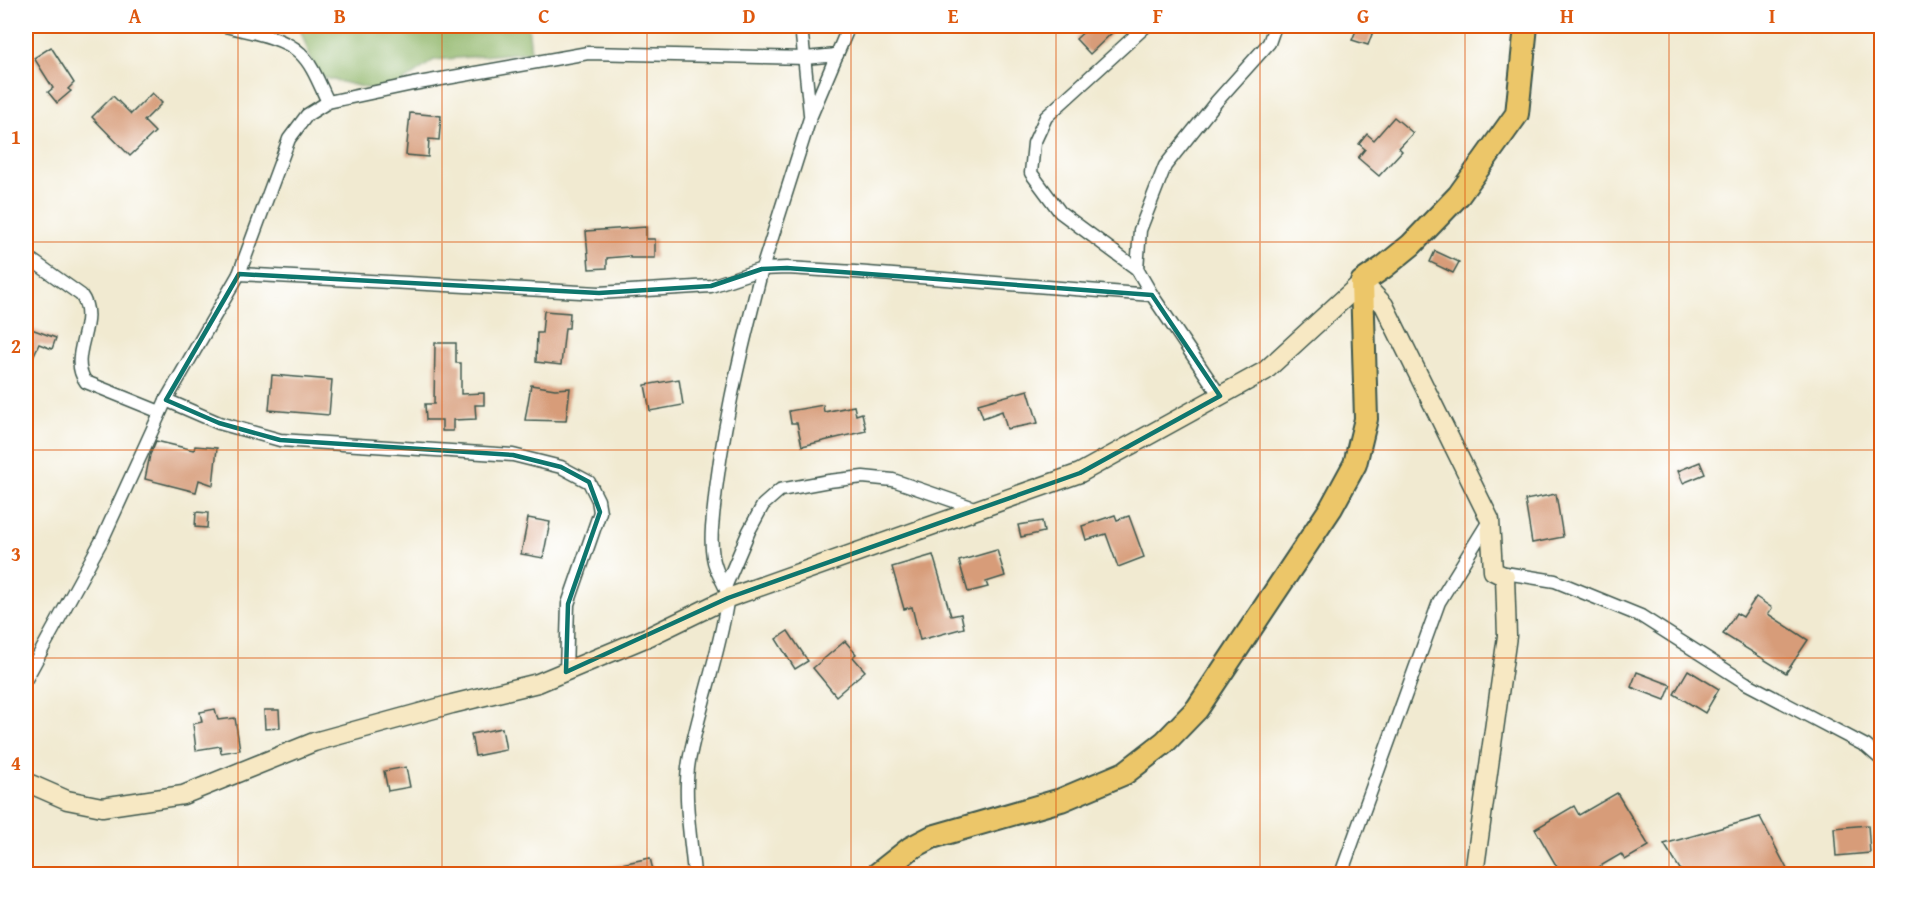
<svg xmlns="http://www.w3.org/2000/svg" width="1907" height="900" font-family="'Gentium Book Plus',serif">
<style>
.forest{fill:#92b76c;stroke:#587a50;stroke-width:1.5}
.building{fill:#d79c79}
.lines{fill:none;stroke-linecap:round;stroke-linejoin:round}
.street-casing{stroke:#3e574c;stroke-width:15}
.secondary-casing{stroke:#3e574c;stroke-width:21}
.highway-casing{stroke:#3e574c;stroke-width:26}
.street{stroke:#fff;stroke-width:12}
.secondary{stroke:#f7e8c3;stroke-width:18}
.highway{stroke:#ecc669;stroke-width:22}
.marked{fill:none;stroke:#0f766e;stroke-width:4.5;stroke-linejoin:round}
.grid{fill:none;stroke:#de580e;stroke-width:1.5;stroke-opacity:0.55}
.neatline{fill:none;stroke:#de580e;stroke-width:2}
.grid-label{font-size:20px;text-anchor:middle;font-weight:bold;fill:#de580e}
</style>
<rect width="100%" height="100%" fill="#fff"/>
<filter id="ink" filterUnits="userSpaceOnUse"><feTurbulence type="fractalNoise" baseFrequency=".0167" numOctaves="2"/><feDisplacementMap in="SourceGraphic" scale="12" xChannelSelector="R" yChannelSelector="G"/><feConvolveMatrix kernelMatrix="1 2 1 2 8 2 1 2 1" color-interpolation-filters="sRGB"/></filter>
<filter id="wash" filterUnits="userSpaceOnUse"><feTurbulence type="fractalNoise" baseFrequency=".008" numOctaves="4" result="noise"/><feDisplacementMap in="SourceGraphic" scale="24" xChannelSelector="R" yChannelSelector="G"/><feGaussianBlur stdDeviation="1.35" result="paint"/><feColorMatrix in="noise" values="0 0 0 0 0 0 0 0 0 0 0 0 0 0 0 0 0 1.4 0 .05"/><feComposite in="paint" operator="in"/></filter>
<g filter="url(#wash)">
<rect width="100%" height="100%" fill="#f1ead1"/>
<!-- forest -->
<path class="forest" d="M299,26H528L531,52L434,60L387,93L317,76Z"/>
<g id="blocks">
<!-- building -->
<g class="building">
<path d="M1090,26H1119L1090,54L1076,39Z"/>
<path d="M1358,26H1375L1368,45L1352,40Z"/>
<path d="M51,47L74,83L68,89L71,91L57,103L48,92L53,88L34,58Z"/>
<path d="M152,93L162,103L144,121L155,132L130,156L92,117L113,96L131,114Z"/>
<path d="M410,113L441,116L439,140L429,139L428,157L406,155Z"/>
<path d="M1394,117L1413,133L1399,148L1402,151L1379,176L1358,158L1365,149L1359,144L1367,134L1374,140Z"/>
<path d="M646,227V239H655V258H630V256L607,258V268L589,269L586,231Z"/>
<path d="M1435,251L1459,262L1453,273L1430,262Z"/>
<path d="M544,311L570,313L569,328H565L561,365L536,362L537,333H542Z"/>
<path d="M26,327L56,338L52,349L39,344L26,372Z"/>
<path d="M435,343H456V363H461V394L484,393V405H475L476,419L453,420V431H442V420H426L425,404H434Z"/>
<path d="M272,375L332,380L329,415L269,410Z"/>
<path d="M679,379L683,405L650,411L645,385Z"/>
<path d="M531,385L555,389L570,388L566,421L525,420Z"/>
<path d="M1028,390L1038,423L1007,429L1002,411L983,418L978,404Z"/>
<path d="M823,405L824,412L854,406L856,415L862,413L866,431L802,446L797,423H791L789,411Z"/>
<path d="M156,441L194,450L195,446L217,448L213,485L199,480L196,492L145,479L150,455Z"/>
<path d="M1700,462L1705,474L1683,483L1678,471Z"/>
<path d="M1556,494L1563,537L1532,543L1525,500Z"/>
<path d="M196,512L208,513L207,528L195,527Z"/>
<path d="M1115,515L1117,520L1129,516L1144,557L1118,567L1106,534L1086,540L1082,526Z"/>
<path d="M528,518L550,522L543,558L521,554Z"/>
<path d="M1042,521L1044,532L1021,537L1018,525Z"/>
<path d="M997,550L1005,576L986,582L988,587L968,592L959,561Z"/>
<path d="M933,555L951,616L961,614L964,628L920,640L912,607L904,609L892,567Z"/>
<path d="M1756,597L1772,608L1768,614L1808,640L1786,673L1723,634L1736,613L1743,617Z"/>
<path d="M788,631L808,661L795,669L776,639Z"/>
<path d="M845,641L856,654L853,657L865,671L836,696L813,668Z"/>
<path d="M1688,670L1719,689L1705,713L1674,694Z"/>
<path d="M1637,672L1671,685L1665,700L1631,687Z"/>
<path d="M215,709L218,720L235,718L240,750L221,753L220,746L196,750L193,724L202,722L200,712Z"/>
<path d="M264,710H279L280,728L265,729Z"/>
<path d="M502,728L506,750L475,756L471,734Z"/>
<path d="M406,767L410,787L388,791L384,771Z"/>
<path d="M1617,793L1649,846L1625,860L1621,854L1587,874H1561L1535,829L1574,806L1579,815Z"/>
<path d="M1760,817L1788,871L1774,874H1683L1664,844Z"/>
<path d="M1868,825L1870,853L1836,856L1834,828Z"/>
<path d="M650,858L654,874H599L598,869Z"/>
</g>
</g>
</g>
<g filter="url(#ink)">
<use href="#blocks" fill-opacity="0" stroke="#3e574c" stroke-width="1.5"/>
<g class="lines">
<defs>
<g id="street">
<path d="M225,26C246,31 284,37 300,53C313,65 320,86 328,102"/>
<path d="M801,26L810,114"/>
<path d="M849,26L810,118L762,269L787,268L855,272L1152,295L1220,396"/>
<path d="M1146,26L1046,117L1034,143L1031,173L1060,212L1137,269L1152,295"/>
<path d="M26,256L81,295C101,322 66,355 86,382L160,412"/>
<path d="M1137,269L1140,230L1165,166L1217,101L1269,43L1275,26"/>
<path d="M239,274L599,293L711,286L762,269"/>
<path d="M166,400L219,423L280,440L513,455L561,467L589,482L598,500L600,512L568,604L566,672"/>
<path d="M1499,572L1555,581L1641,616L1746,683L1866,746L1882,760"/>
<path d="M726,585L749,531L763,505L780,490L829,481L863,477L893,480L977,509"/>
<path d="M26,679L103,538L166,400L239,274L289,139L307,115L328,102L413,84L588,53L805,58L837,55"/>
<path d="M694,874C691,839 683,795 689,761C699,707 719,656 727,602C729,588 720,580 716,568C711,555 711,542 712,528C719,439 740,354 762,269"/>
<path d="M1341,874L1439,602L1489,521"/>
</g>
<path id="secondary" d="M26,782L67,800L102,807L183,795L314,742L452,704L538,683L650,636L728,598L1080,473L1265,371L1362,282L1384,305L1490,520L1493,571L1505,577L1507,636L1474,874"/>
<path id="highway" d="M878,874L911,848L932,837L1061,800L1125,773L1165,742L1197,709L1331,508L1355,464L1366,419L1362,282L1384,267L1411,245L1459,195L1517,114L1526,26"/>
</defs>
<!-- street casing -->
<use href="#street" class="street-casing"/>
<!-- secondary casing -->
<use href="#secondary" class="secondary-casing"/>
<!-- highway casing -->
<use href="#highway" class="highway-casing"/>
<!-- street -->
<use href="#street" class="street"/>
<!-- secondary -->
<use href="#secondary" class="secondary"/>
<!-- highway -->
<use href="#highway" class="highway"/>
</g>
</g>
<!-- marked area -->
<path class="marked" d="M787,268L1152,295L1220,396L1080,473L728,598L566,672L568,604L600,512L589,482L561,467L513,455L280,440L219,423L166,400L239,274L599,293L711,286L762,269Z"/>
<!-- grid -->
<path class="grid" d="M238,26V874M442,26V874M647,26V874M851,26V874M1056,26V874M1260,26V874M1465,26V874M1669,26V874M26,242H1882M26,450H1882M26,658H1882"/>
<!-- margin -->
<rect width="1907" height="900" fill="none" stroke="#fff" stroke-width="66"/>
<rect x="33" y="33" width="1841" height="834" class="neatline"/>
<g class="grid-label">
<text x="135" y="23">A</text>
<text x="340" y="23">B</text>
<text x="544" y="23">C</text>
<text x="749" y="23">D</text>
<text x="953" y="23">E</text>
<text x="1158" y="23">F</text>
<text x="1363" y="23">G</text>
<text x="1567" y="23">H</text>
<text x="1772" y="23">I</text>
<text x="16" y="144">1</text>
<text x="16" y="353">2</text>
<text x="16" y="561">3</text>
<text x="16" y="770">4</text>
</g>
</svg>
